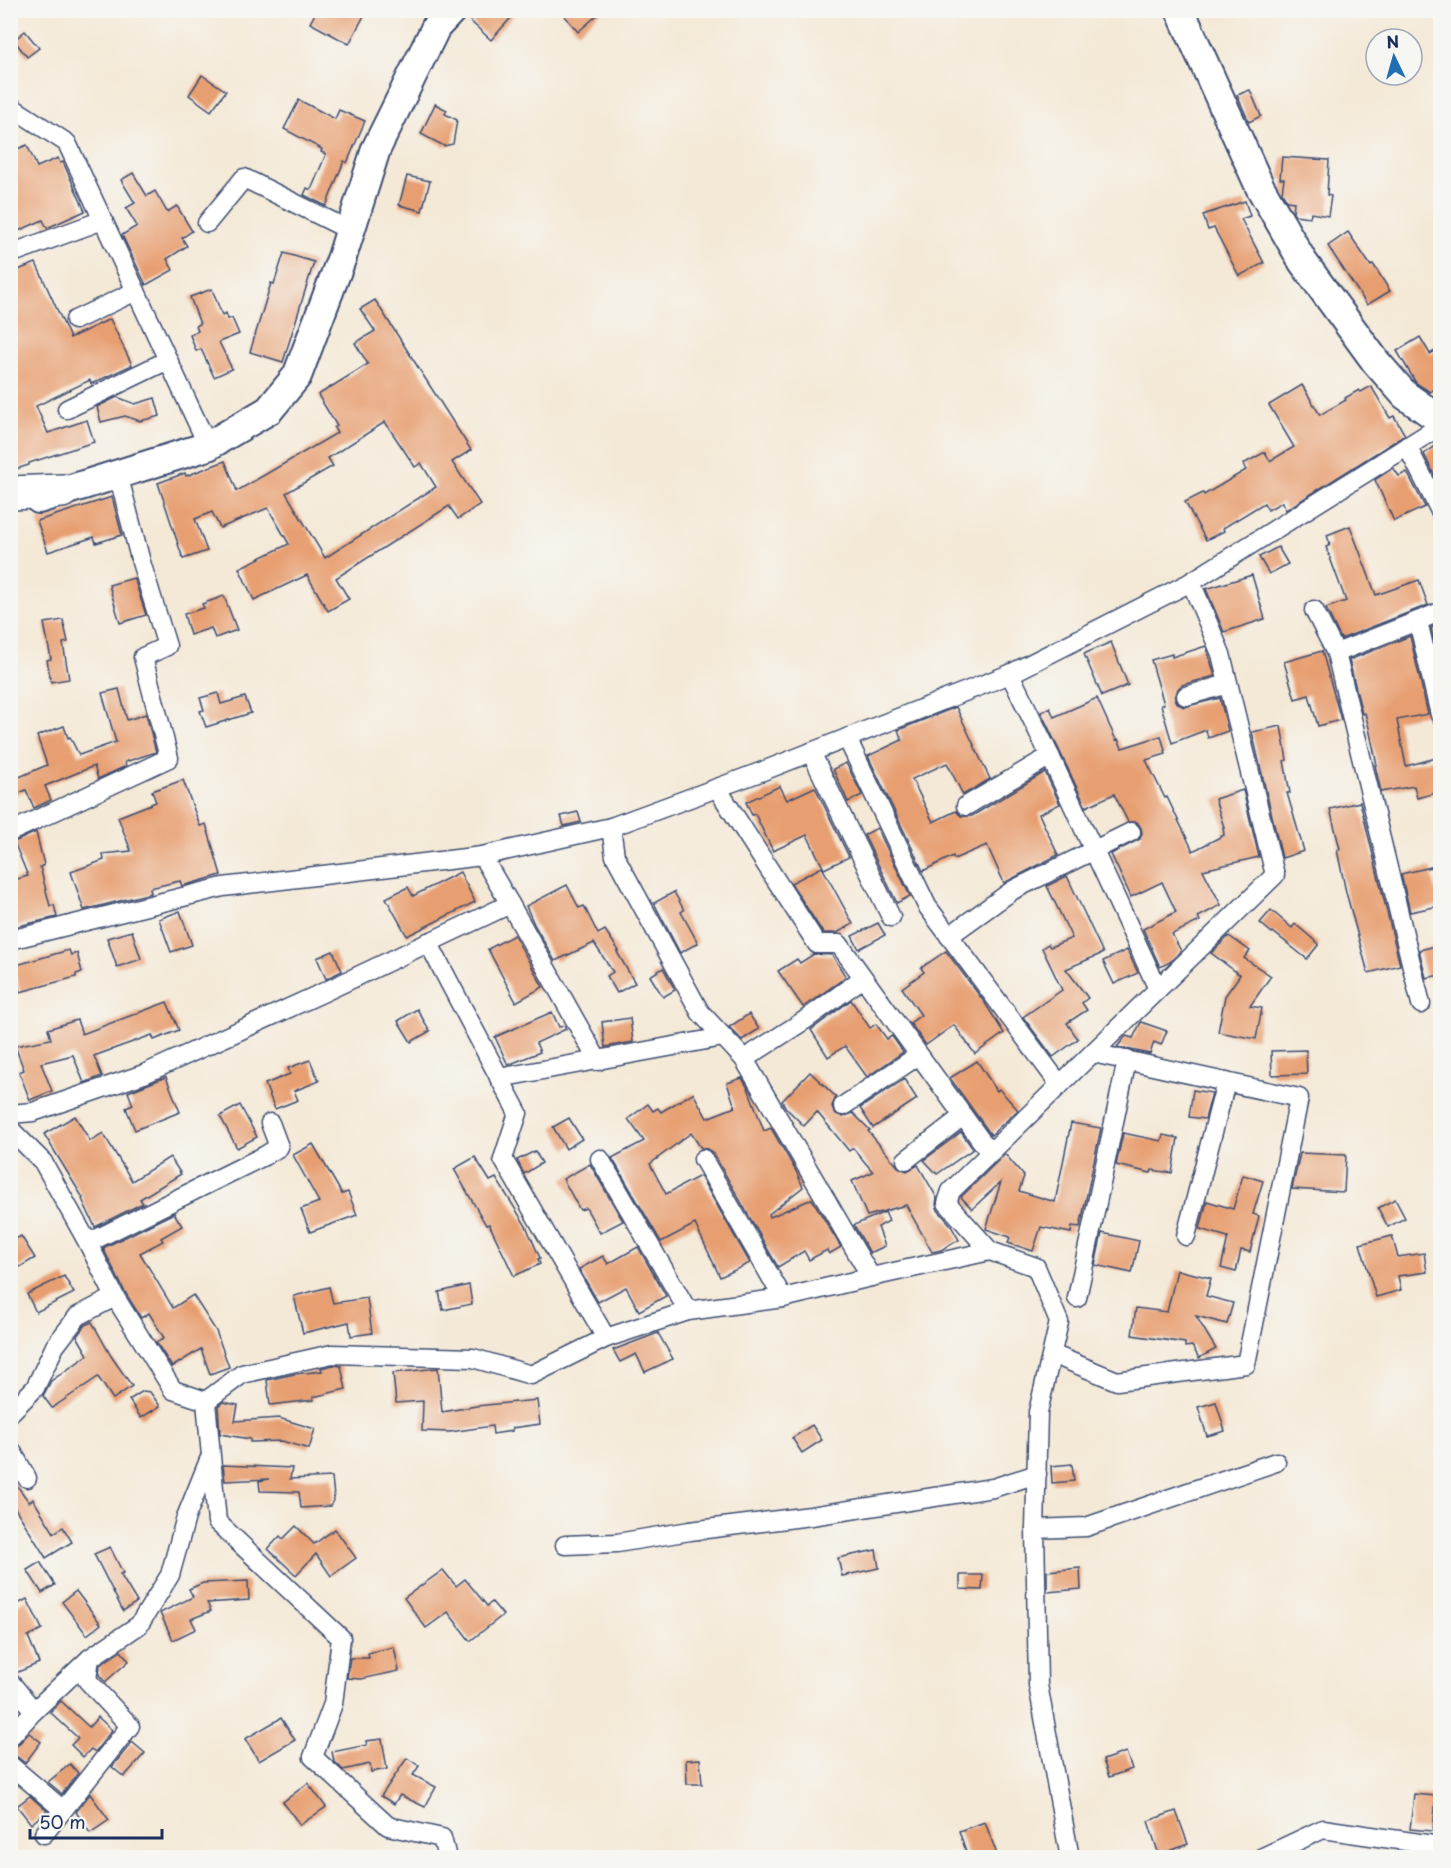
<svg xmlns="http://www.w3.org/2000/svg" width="1451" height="1868" font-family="'Playpen Sans',sans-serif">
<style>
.building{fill:#e79e6f;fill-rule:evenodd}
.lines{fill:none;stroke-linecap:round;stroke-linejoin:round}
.street-casing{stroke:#3c4b70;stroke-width:21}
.primary-casing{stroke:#3c4b70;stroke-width:32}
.highway-casing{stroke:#3c4b70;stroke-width:36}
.street{stroke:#fff;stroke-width:18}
.primary{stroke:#fff;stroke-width:28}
.highway{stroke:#fff;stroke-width:33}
</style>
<rect width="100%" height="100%" fill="#f6f6f2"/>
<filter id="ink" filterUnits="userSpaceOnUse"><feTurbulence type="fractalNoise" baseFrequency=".0167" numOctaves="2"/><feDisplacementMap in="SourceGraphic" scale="12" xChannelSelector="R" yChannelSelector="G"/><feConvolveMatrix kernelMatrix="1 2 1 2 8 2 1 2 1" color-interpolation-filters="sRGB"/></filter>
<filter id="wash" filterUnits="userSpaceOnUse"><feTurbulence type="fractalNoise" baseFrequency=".008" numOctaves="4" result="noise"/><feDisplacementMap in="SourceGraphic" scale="24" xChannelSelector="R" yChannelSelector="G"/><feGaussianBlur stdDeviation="1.35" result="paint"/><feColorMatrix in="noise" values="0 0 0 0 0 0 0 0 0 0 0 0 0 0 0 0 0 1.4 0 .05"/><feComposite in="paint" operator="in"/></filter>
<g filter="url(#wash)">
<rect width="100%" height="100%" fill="#f4e9d7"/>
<g id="blocks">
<!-- building -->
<g class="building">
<path d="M317,10H367L349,44L310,23Z"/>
<path d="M477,10H518L491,40L468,19Z"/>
<path d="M560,10H603L578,32Z"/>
<path d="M25,31L39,48L27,57L14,40Z"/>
<path d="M202,75L226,91L211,111L189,95Z"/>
<path d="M1250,90L1261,116L1249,122L1237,95Z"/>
<path d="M299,100L335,119L339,110L365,121L347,163L344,161L326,206L304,195L307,188L311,190L326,154L321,152L322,149L284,129Z"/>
<path d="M435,104L447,110L445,114L457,120L453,144L444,146L421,134Z"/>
<path d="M27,145L37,167L58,158L60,163L63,162L85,211L47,228L43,220L16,232L10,218V152Z"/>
<path d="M1282,157L1329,160L1327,195L1331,196L1328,216L1311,213L1310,217L1295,215L1293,212L1294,202L1287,201L1282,192L1284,179H1280Z"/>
<path d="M133,173L147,196L155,191L167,212L177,206L192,231L182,238L187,246L167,259L173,270L146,285L122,235L137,226L126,208L135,203L121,180Z"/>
<path d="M407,176L430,181L422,211L399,205Z"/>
<path d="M1245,201L1250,216L1241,219L1264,263L1239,276L1214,228L1208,230L1203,215Z"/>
<path d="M1348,232L1371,266L1373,264L1390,291L1367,305L1328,246Z"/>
<path d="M284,253L314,262L283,362L250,352L271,283L274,284Z"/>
<path d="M36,263L70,338L110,319L132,365L91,384L90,380L36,406L48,433L87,420L94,442L29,463V465L10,471V273Z"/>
<path d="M212,289L222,315L226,313L228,319L232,318L239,334L219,342L232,369L214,377L201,349L196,351L190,335L198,331L196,326L200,324L190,297Z"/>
<path d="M375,300L471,450L452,462L480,504L458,519L449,506L336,578L349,599L328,611L307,575L254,600L239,568L289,544L268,508L220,528L212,512L195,519L207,551L183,559L158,483L185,473L186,476L225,461L237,491L337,433L334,428L337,426L318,395L368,364L355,343L375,331L360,309ZM385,422L415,467L421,463L436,487L325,558L286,493L333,466L328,458Z"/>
<path d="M1420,337L1430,354L1440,348V385L1430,392L1416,383L1397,351Z"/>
<path d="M1302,385L1320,415L1346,400L1345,398L1359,390L1361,392L1371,386L1390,418L1394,416L1405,435L1286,510L1282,502L1268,510L1264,503L1223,528L1224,531L1206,540L1185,502L1203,493L1204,495L1246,470L1243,464L1265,452L1270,461L1294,447L1269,405Z"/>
<path d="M117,397L135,404L155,398L160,416L140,421L125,416L101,422L97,407Z"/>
<path d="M1440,443V487L1424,454Z"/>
<path d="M1393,468L1399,476L1407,472L1425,507L1394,521L1375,480Z"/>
<path d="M112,497L122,535L96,543L94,537L48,552L37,521Z"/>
<path d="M1350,526L1376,595L1419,580L1428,605L1341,639L1326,608L1346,601L1326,547L1330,545L1327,535Z"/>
<path d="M1278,547L1288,564L1269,574L1259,557Z"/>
<path d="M1252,575L1265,619L1224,632L1206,589Z"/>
<path d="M134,578L146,615L120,623L109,585Z"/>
<path d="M224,596L237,630L215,638L211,628L190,635L184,614L204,608L202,604Z"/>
<path d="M63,620L68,642L63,643L69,679L51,682L47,660L51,659L44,623Z"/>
<path d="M1440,624V668L1431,628Z"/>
<path d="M1410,636L1428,714L1397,720L1406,766L1440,757V792L1417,798L1414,786L1381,792L1375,765H1377L1369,728L1365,713L1362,714L1349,660Z"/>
<path d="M1111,642L1128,685L1102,696L1084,654Z"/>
<path d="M1206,646L1215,676L1182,685L1178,689L1175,699L1178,704L1184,707L1220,698L1228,731L1208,738L1206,730L1172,743L1161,705L1164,704L1151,660L1172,654V657Z"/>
<path d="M1322,651L1341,720L1318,726L1309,695L1295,699L1284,662Z"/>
<path d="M119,689L127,720L146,714L156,752L125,762L126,766L98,779L94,766L45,786L51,800L34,808L26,790L10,797V781L47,765L37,736L64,726L68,738L70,737L79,755L116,742L102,693Z"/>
<path d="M218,693L221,704L245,697L251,713L206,727L200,711L204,710L200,698Z"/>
<path d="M1097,698L1116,740L1118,739L1122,748L1161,736L1166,754L1146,760L1165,798L1167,797L1193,851L1224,835L1223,827H1224L1215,799L1243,790L1259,857L1203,870L1221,905L1198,917L1200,921L1172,934L1181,951L1170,962L1160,967L1143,929L1176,912L1162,882L1131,897L1111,854L1140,839L1142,833L1141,828L1137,822H1128L1114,794L1086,807L1041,712L1050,708L1054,717Z"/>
<path d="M956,707L990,779L963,795L947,763L912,779L933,822L956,811L961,816H972L1045,772L1060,804L1039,814L1058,855L1004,883L987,845L954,859L953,856L923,871L868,756L902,740L898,730Z"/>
<path d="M1281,726L1287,760L1284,761L1290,793H1287L1304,851L1282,858L1252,732Z"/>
<path d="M846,763L862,795L848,802L833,769Z"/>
<path d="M183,780L200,826L206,824L221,875L182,886L180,881L150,888L151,893L84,910L71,872L104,860L103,854L131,851L118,817L156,802L152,791Z"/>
<path d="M780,786L787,800L815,787L849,857L824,869L807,835L773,851L755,814L752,815L746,802Z"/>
<path d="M1360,802L1400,965L1368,973L1346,892L1337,850L1340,849L1330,809Z"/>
<path d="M578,812L581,822L564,826L561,816Z"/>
<path d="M877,828L910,896L897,903L864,835Z"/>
<path d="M36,832L44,865L40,867L50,906L54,905L57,917L10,928V881L28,876L14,842Z"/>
<path d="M822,867L853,924L837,933H823L791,883Z"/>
<path d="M1431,867L1439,906L1410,912L1401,874Z"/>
<path d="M460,872L475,902L407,936L386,898L408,887L413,896Z"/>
<path d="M1067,876L1103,953L1066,969L1088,998L1082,1003L1087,1010L1067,1023L1078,1039L1053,1057L1023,1017L1062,990L1042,948L1048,944L1050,947L1072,938L1047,886Z"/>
<path d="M567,885L579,908L584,906L598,934L605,930L619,951L617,952L635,983L617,993L607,976L613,972L594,943L555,961L534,924L526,906Z"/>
<path d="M674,892L684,910L681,912L698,943L680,953L654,903Z"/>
<path d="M1271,910L1292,928L1295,924L1319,944L1307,959L1273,932L1272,933L1260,923Z"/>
<path d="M180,911L192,945L171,952L159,919Z"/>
<path d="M878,923L885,935L859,949L852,936Z"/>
<path d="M132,931L141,959L117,967L107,938Z"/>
<path d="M514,935L543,987L516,1002L488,949Z"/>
<path d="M1229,936L1250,951L1244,958L1271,976L1250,1006L1262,1008L1256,1039L1218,1032L1225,996L1240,975L1211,953Z"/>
<path d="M1436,946L1440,975L1426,978L1419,950Z"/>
<path d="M69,950L71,955L77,953L82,972L76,974V977L20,992L13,966Z"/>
<path d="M1127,950L1138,973L1114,984L1103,961Z"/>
<path d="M333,951L342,971L326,979L317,958Z"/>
<path d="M946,951L985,1003L1004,1033L975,1054L954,1025L926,1045L910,1023L921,1015L902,988L924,972L921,968Z"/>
<path d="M814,954L832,955L846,977L803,1007L778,971L797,959L800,963Z"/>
<path d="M663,968L675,990L663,997L650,976Z"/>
<path d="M851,1000L870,1028L876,1024L887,1039L892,1036L903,1052L867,1077L845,1046L828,1057L811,1030Z"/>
<path d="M167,1002L179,1030L154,1040L152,1035L94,1056L102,1076L84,1083L73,1055L41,1063L52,1091L30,1100L19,1072L24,1070L15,1046L51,1039L48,1029L77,1020L82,1034Z"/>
<path d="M417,1009L430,1031L411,1042L398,1021Z"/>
<path d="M552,1012L559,1027L565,1026L566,1029L536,1043L540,1052L508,1065L495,1037Z"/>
<path d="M749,1014L759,1029L742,1040L729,1027Z"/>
<path d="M630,1018L633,1042L605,1047L602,1022Z"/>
<path d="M1141,1022L1167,1031L1161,1045L1154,1042L1150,1054L1117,1047L1126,1036L1133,1038Z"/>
<path d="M1306,1050L1307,1074L1272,1075L1271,1051Z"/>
<path d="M310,1060L319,1081L294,1091L298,1100L275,1109L265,1084L290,1074L288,1068Z"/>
<path d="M977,1061L997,1091L999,1089L1018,1110L991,1135L950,1078Z"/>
<path d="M810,1072L836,1097L832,1106L834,1113L843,1117L853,1113L870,1130L868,1131L898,1167L907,1171L918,1165L937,1198L936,1205L938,1210L950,1224L959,1240L941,1250L932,1252L906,1205L867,1216L852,1181L873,1172L853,1148L849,1151L817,1112L804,1126L786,1108L782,1101Z"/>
<path d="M166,1077L180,1112L135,1130L126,1108L133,1105L128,1092Z"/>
<path d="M742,1078L748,1088L764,1131L771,1128L796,1171L803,1187L769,1214L770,1217L812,1199L841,1247L829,1254L827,1250L809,1260L804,1251L778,1267L713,1153L708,1149L701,1148L691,1133L650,1164L666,1194L700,1176L750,1263L720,1277L695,1224L661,1242L612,1158L644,1141L628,1119L648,1104L653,1111L658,1108L661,1112L693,1093L707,1118L735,1107L727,1083Z"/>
<path d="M904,1079L917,1099L873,1128L860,1108Z"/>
<path d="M1193,1090L1212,1093L1205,1119L1189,1117Z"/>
<path d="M240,1105L257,1137L237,1148L220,1116Z"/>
<path d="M75,1116L90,1141L103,1133L132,1181L170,1157L181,1174L140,1199L143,1203L95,1227L82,1199L83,1198L44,1134Z"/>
<path d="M569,1118L582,1139L566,1149L553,1127Z"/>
<path d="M1071,1123L1101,1128L1080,1227L1072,1226L1071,1233L1041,1227L1033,1251L1008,1243L1010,1237L986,1229L1001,1182L972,1209L961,1197L1005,1154L1024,1176L1019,1191L1055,1202Z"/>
<path d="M961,1132L973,1149L937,1174L924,1160Z"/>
<path d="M1123,1133L1161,1141L1163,1135L1178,1138L1172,1173L1152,1170L1151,1173L1116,1165Z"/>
<path d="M313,1144L342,1194L348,1192L357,1215L310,1232L301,1209L319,1202L293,1155Z"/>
<path d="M535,1151L542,1163L524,1174L517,1160Z"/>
<path d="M1300,1153L1346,1155L1344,1192L1292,1189Z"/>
<path d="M475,1157L490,1181L496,1178L526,1226L540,1258L538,1259L540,1264L514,1276L489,1224L486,1225L454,1169Z"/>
<path d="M590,1164L623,1221L600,1233L586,1208L580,1210L563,1179Z"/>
<path d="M1243,1175L1263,1181L1253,1214L1259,1216L1250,1252L1241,1250L1236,1272L1221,1268L1228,1237L1200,1229L1207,1201L1233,1209Z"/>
<path d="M1395,1199L1405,1218L1388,1227L1378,1208Z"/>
<path d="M885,1212L889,1221L878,1227L885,1246L870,1253L854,1225Z"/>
<path d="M174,1213L182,1226L161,1238L163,1241L140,1253L173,1308L193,1295L216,1331L229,1367L210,1374L201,1349L172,1367L156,1342L164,1338L149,1313L141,1318L125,1292L103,1248Z"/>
<path d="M1102,1233L1139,1241L1132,1273L1095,1265Z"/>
<path d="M21,1236L35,1258L10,1273V1242Z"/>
<path d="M1392,1236L1398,1257L1424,1253L1427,1272L1398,1276L1401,1290L1376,1297L1360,1244Z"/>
<path d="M638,1247L666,1296L639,1311L626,1287L598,1302L579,1269L603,1256L608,1264Z"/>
<path d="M1177,1270L1211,1278L1206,1296L1233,1303L1227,1324L1196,1316L1216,1349L1199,1358L1192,1346L1185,1347V1343L1132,1335L1136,1308L1167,1312Z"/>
<path d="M64,1276L74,1293L36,1312L27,1294Z"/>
<path d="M469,1285L472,1304L443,1310L439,1292Z"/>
<path d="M329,1287L333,1303L367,1298L372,1333L351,1336L349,1322L303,1333L294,1296Z"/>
<path d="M92,1322L111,1356L132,1386L113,1399L98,1377L52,1408L43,1396L51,1381L88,1355L77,1336L85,1325Z"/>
<path d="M658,1333L673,1359L645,1372L636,1354L620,1362L613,1350Z"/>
<path d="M333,1365L341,1366L346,1389L313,1397L314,1400L270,1405L267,1380L295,1374L322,1371L321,1368Z"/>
<path d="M438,1368L442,1412L476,1406L537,1400L540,1424L512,1428V1431L493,1434L492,1426L450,1432L422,1431L423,1401L396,1403L393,1373Z"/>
<path d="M143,1391L150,1392L160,1406L141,1418L129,1400Z"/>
<path d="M223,1402L238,1405L235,1421L279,1418L315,1429L309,1449L282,1441L250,1442V1439L220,1434L218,1406Z"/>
<path d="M1216,1402L1225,1431L1207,1436L1198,1407Z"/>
<path d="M812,1425L822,1440L802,1453L792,1438Z"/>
<path d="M1072,1464L1074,1481L1052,1483L1051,1466Z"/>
<path d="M223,1465L292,1468L290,1479L332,1477L334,1497L331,1506L301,1508L299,1492L260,1491L259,1481L269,1479L225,1481Z"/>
<path d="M10,1476L29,1502L33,1499L54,1533L63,1527L72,1542L46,1558L10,1500Z"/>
<path d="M296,1526L314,1544L335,1529L356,1558L331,1576L316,1554L296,1575L268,1549L280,1536L283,1539Z"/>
<path d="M110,1547L123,1573L120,1574L137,1602L123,1611L94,1554Z"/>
<path d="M876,1550L879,1568L842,1576L838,1558Z"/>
<path d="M40,1562L55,1585L42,1593L27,1570Z"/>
<path d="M1080,1568L1081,1589L1047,1592V1571Z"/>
<path d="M443,1570L456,1586L465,1579L487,1606L492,1602L503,1615L470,1641L448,1612L426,1628L404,1598Z"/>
<path d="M960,1575H983L982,1590L960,1589Z"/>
<path d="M248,1581L249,1600L207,1603L211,1611L191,1619L196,1629L173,1640L160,1613L193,1597L189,1589L203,1583Z"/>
<path d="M76,1591L101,1624L87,1635L62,1602Z"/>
<path d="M27,1599L42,1629L28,1636L39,1663L16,1673L10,1671V1626L16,1624L10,1613V1608Z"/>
<path d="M394,1647L399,1671L361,1679L347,1678L350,1658H369L368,1653Z"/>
<path d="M121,1651L129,1661L105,1682L99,1675L100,1665Z"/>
<path d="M61,1701L89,1727L98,1717L112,1730L95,1752L91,1749L83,1757L71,1745L78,1738L50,1712Z"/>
<path d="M281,1718L295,1740L259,1761L245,1739Z"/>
<path d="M29,1733L41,1742L25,1763L11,1752Z"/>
<path d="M382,1739L387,1769L371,1772L370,1764L343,1770L334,1761L332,1752L367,1745L366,1741Z"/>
<path d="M132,1742L145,1753L124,1777L112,1767Z"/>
<path d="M1126,1752L1132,1769L1109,1777L1103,1760Z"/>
<path d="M407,1758L419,1766L413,1775L436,1787L425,1807L400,1795L394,1804L381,1796Z"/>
<path d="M700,1759L702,1784H687L686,1760Z"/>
<path d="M70,1764L78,1773L62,1794L48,1782Z"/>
<path d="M308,1783L326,1807L300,1825L283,1802Z"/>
<path d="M90,1794L109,1820L90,1833L76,1812Z"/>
<path d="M1414,1794L1436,1796L1433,1831L1410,1829Z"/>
<path d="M30,1796L47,1811L31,1824L17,1806Z"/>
<path d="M1176,1811L1188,1844L1159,1855L1148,1821Z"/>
<path d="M985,1822L998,1857H968L959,1831Z"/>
</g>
</g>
</g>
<g filter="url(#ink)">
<use href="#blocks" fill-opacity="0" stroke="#3c4b70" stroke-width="1.5"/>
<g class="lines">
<defs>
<g id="street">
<path d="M10,106L67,143L208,446"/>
<path d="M207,223L244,178L351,231"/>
<path d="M10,254L103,220"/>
<path d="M75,320L136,291"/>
<path d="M67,409L168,360"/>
<path d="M1407,446L1440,511"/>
<path d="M1314,610L1336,653"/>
<path d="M1418,621L1440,715"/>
<path d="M1010,674L1050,756L1158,989"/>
<path d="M1186,696L1228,684"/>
<path d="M847,738L927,906L1060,1085"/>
<path d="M811,752L891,917"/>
<path d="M717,788L817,944H839L990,1153"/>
<path d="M966,806L1050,756"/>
<path d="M611,827L615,856L700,1012L744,1059"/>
<path d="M10,832L169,758L143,657L167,646L141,562L118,474"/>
<path d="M510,904L598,1061"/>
<path d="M949,936L1013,890L1131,832"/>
<path d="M10,940L223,887L482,856L611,827L763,771L1010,674L1191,582"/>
<path d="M1421,1004L1336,653L1440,612"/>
<path d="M499,1078L723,1037"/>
<path d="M843,1106L919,1055"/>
<path d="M10,1114L33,1112L144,1074L322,993L510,904L482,856"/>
<path d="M10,1129L43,1162L88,1243L115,1297L173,1390L206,1401L217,1522L341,1638L333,1704L313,1757L388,1826L442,1838L447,1858"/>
<path d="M600,1159L688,1311"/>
<path d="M906,1160L963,1116"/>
<path d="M1186,1236L1226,1082"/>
<path d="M88,1243L264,1156L279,1147L270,1123"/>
<path d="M990,1251L1036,1267L1059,1322L1038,1412L1035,1529L1086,1527L1276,1462"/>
<path d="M871,1277L990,1251L947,1203L951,1191L1275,875L1221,654L1191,582L1440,426"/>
<path d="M783,1298L871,1277L744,1059L805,1020L863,978"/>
<path d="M1077,1298L1127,1060"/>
<path d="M606,1338L688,1311L783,1298L703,1159"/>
<path d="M1052,1354L1117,1381L1246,1364L1299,1098L1093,1053"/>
<path d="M206,1401L242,1374L332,1354L473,1358L531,1375L606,1338L503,1159L518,1113L428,942"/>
<path d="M10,1413L35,1388L55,1346L78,1316L115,1297"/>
<path d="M10,1448L27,1478"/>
<path d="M1035,1529L1038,1685L1070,1858"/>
<path d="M565,1545L617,1543L690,1531L811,1516L993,1488L1037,1474"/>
<path d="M10,1682L34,1711"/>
<path d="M10,1737L34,1711L90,1658"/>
<path d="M10,1765L62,1809"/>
<path d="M44,1834L130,1726L87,1680L90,1658L139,1625L170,1575L186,1517L209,1460"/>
<path d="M1261,1858L1323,1829L1440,1846"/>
</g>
<g id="primary">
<path d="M1180,10L1260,187L1303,262L1376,362L1405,395L1429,412L1440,414"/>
<path d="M39,499L208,446L269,410L297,376L342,257L376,149L436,27L452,10"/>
</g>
<path id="highway" d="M10,493L62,491"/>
</defs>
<!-- street casing -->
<use href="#street" class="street-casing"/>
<!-- primary casing -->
<use href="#primary" class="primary-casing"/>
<!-- highway casing -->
<use href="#highway" class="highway-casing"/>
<!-- street -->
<use href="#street" class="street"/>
<!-- primary -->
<use href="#primary" class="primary"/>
<!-- highway -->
<use href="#highway" class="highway"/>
</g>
</g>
<!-- margin -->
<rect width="1451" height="1868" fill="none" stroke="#f6f6f2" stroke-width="36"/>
<!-- north arrow -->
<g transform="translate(1394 57) rotate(355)"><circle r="28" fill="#f6f6f2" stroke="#9ea6b7" stroke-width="1.5"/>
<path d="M0-4.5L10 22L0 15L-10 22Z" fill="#1f6fb2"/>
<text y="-9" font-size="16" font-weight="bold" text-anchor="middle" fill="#1b2f5e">N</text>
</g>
<!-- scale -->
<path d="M30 1829v9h132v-9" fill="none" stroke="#1b2f5e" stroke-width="3"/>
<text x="39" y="1829" font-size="18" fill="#1b2f5e" stroke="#f6f6f2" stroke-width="4.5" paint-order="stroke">50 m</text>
</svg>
